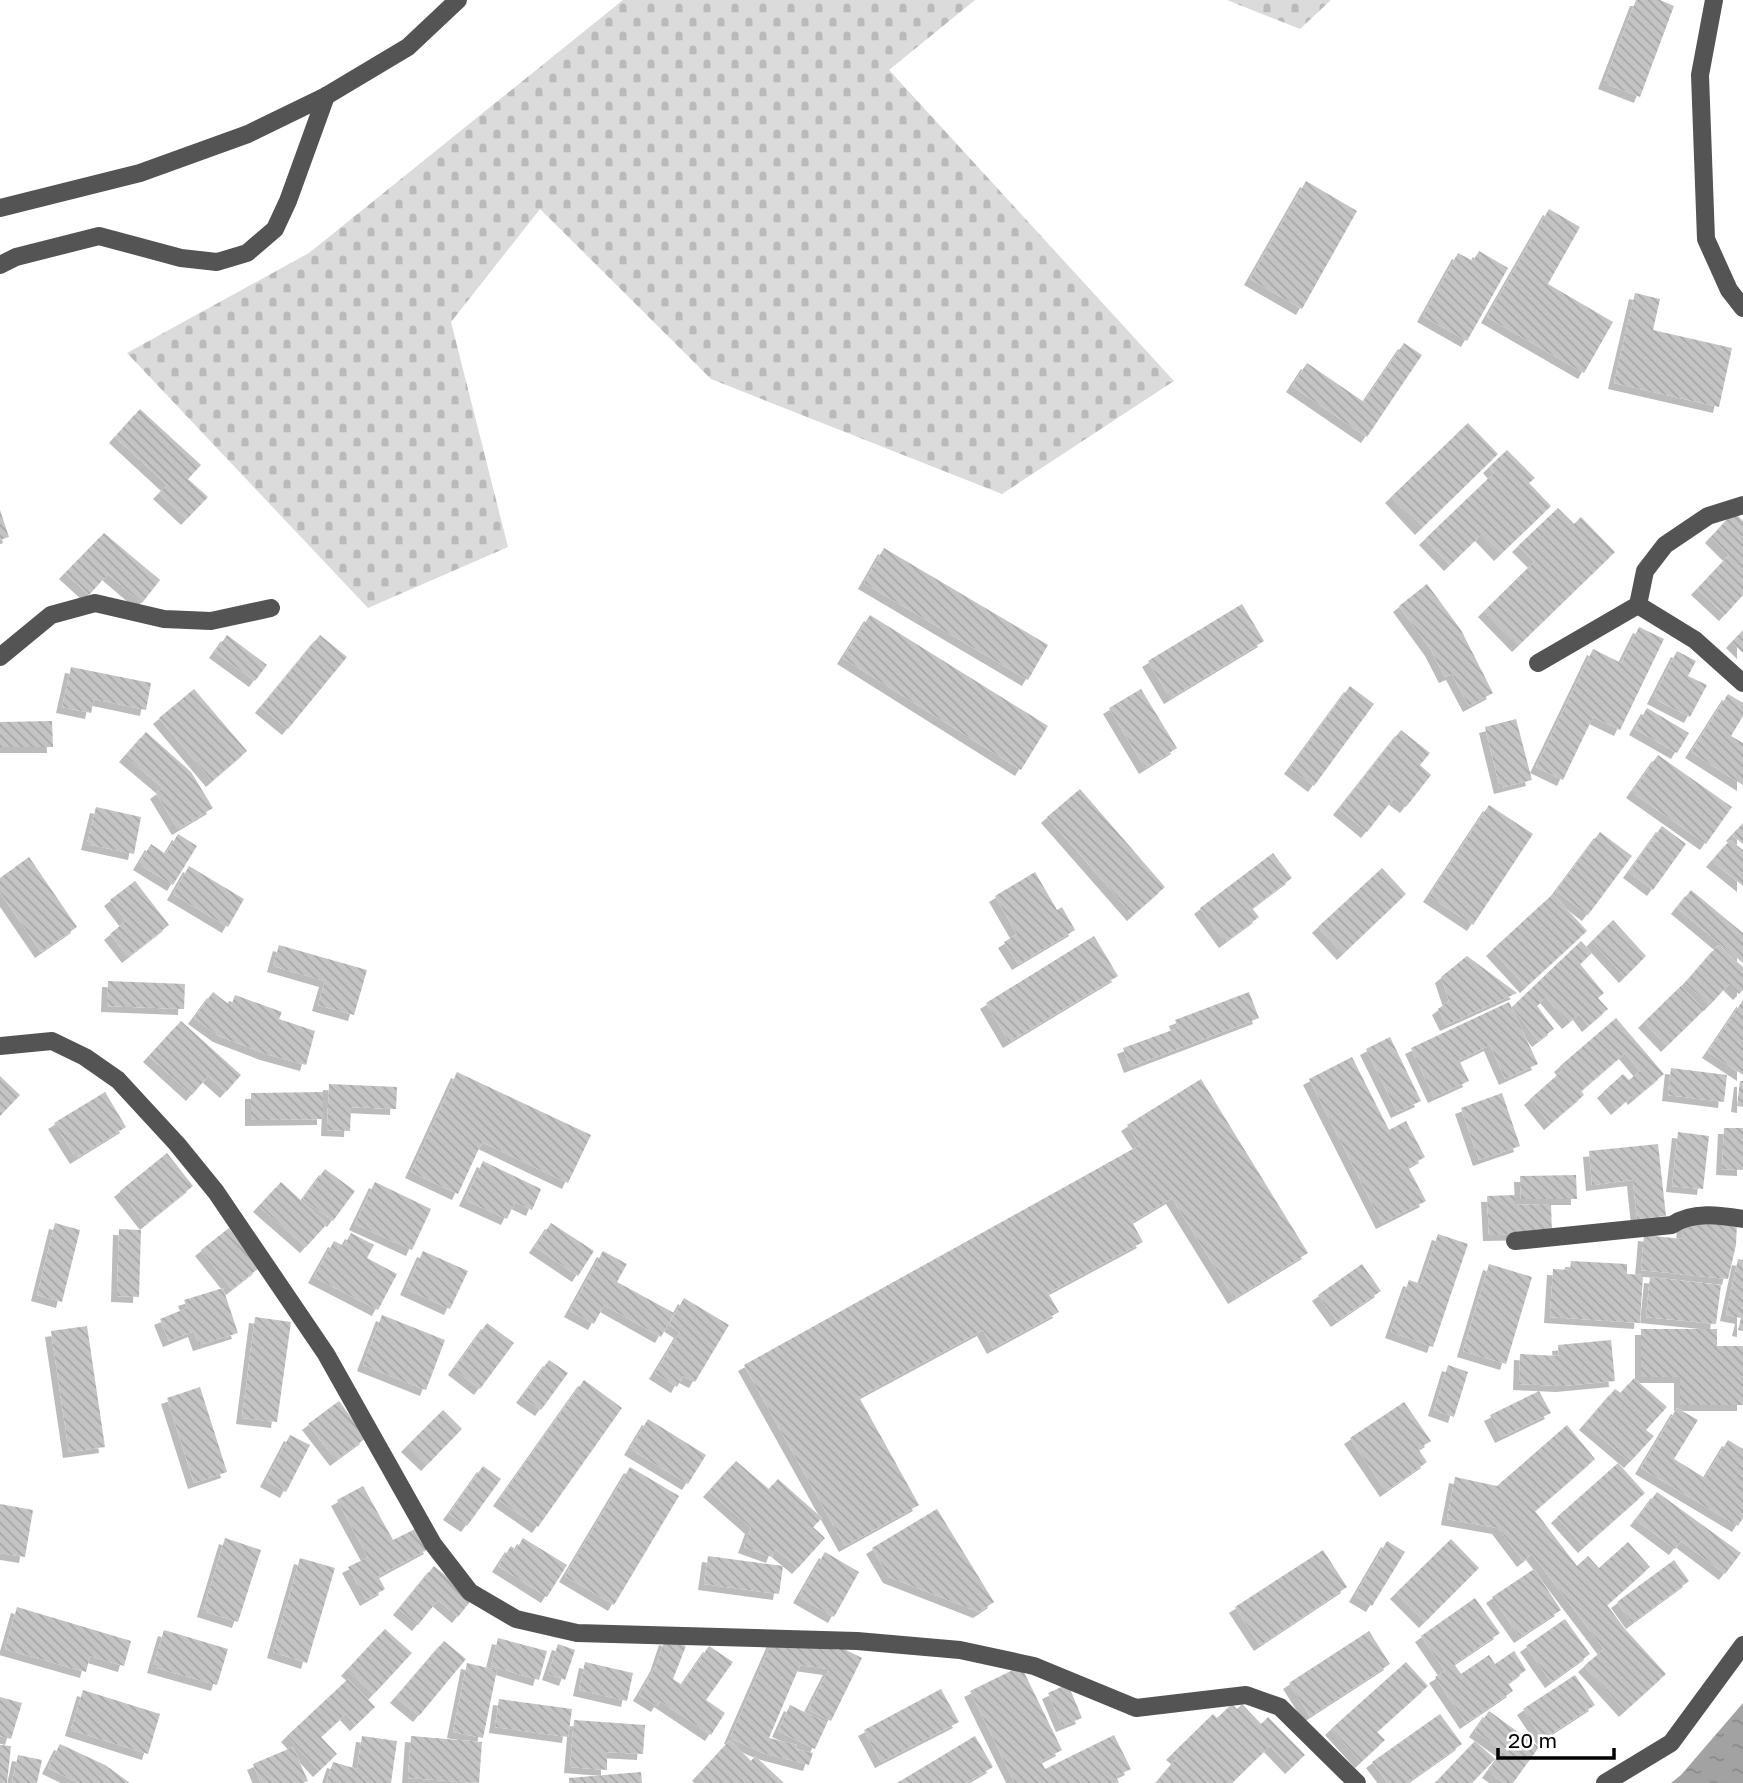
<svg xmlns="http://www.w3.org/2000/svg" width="1743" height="1783" font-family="'Golos Text',sans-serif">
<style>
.cemetery{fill:url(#cemetery-stones)}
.water{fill:url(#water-ripples)}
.building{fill:url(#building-back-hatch);filter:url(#shadow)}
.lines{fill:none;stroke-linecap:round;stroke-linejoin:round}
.minor{stroke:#545454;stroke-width:18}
</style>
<defs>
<pattern id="cemetery-stones" width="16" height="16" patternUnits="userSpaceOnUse" patternTransform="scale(1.75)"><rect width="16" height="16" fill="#dbdbdb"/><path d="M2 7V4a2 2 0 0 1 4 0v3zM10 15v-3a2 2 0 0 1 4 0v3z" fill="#bababa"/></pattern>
<pattern id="water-ripples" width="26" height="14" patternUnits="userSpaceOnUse" patternTransform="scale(1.75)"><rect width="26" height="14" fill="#a2a2a2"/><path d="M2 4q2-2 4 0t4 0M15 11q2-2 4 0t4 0" fill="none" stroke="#8a8a8a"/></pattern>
<pattern id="building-back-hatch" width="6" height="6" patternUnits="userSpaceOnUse" patternTransform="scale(1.75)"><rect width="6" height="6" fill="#c4c4c4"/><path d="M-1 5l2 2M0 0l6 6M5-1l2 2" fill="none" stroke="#a7a7a7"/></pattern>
<filter id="shadow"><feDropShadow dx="-6" dy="6" stdDeviation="0" flood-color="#0004"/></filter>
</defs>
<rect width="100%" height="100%" fill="#fff"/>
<!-- cemetery -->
<g class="cemetery">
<path d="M623,0H975L889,70L1174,381L1002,494L711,379L540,209L451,322L508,547L368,608L127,353L309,253Z"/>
<path d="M1227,0H1331L1300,29Z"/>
</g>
<!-- water -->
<path class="water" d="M1743,1703V1783H1671L1681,1775Z"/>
<!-- building -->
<g class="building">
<path d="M1636,0H1660L1674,6L1640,97L1604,83Z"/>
<path d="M1306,181L1357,211L1302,309L1250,279Z"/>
<path d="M1549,209L1580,227L1548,284L1613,322L1584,373L1487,317Z"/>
<path d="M1479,251L1508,268L1467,341L1423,316L1458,253L1473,261Z"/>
<path d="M1635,293L1660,299L1653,330L1732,348L1719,407L1614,383Z"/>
<path d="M1404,343L1422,355L1367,437L1292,386L1307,363L1364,402Z"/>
<path d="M140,409L201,465L188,479L208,497L187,519L159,493L167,485L115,437Z"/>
<path d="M1468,423L1498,454L1421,529L1391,497Z"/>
<path d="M1507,450L1535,478L1529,483L1551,506L1500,555L1481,535L1450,565L1425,539L1494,473L1489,467Z"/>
<path d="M1558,508L1574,524L1581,517L1615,552L1518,646L1484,611L1534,562L1518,546Z"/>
<path d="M0,510L9,537L0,540Z"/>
<path d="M1734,512L1743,521V595L1725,615L1697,589L1729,555L1711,537Z"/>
<path d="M104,533L160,580L142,603L108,574L89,595L65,573Z"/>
<path d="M884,548L1048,645L1028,680L864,583Z"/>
<path d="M1427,584L1461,630L1493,693L1469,706L1452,674L1445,677L1431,650L1399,606Z"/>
<path d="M1242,604L1264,641L1170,698L1148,661Z"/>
<path d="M870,615L1048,726L1021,770L843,658Z"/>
<path d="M1639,627L1664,639L1620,730L1593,717L1563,780L1536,767L1593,649L1621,663Z"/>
<path d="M1743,630V653L1732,642Z"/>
<path d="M227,635L267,665L255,681L215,652Z"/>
<path d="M320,635L347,657L288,729L261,707Z"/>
<path d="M1677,651L1696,661L1688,676L1707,685L1690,717L1653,698Z"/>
<path d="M71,667L151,683L146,710L94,699L91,713L62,707Z"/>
<path d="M1350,686L1374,704L1314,786L1290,768Z"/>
<path d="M194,689L247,751L212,781L159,718Z"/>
<path d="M1141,689L1177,748L1145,768L1109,708Z"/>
<path d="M1728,694L1743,703V716L1731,736L1743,743V785L1691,752Z"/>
<path d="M1647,708L1689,733L1677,753L1635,729Z"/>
<path d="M1516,719L1532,780L1500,788L1485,727Z"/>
<path d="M52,721L53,747H0V722Z"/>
<path d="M1401,730L1430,753L1420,765L1431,775L1406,807L1394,798L1367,832L1339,809Z"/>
<path d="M146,732L191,772L213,808L178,829L156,793L163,788L125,756Z"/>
<path d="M1658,755L1732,807L1706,844L1632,792Z"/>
<path d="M1080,789L1165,887L1133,915L1047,817Z"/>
<path d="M1489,805L1533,834L1473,925L1429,896Z"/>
<path d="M96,807L141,817L134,854L87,844Z"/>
<path d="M1743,823V844L1732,835Z"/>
<path d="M1662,826L1686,844L1653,890L1629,872Z"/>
<path d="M1600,832L1632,856L1588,915L1556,891Z"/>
<path d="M178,834L197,846L173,885L139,864L151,844L166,854Z"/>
<path d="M1730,840L1743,850V886L1712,861Z"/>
<path d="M1273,853L1292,878L1252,908L1259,917L1225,942L1200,908Z"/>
<path d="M29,857L77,927L41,952L0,892V878Z"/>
<path d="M189,866L244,899L228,927L173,894Z"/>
<path d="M1382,868L1406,894L1343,954L1318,927Z"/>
<path d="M1035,872L1057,910L1062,907L1075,930L1018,964L1004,942L1017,934L995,896Z"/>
<path d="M135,881L169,925L128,957L110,934L126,921L110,900Z"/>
<path d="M1691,890L1743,933V963L1677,908Z"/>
<path d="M1553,894L1587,931L1526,987L1492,950Z"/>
<path d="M1613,920L1646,956L1625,977L1592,941Z"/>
<path d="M1094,936L1118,976L1009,1042L986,1003Z"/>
<path d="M1581,941L1592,953L1580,964L1604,993L1598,998L1608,1009L1588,1026L1579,1014L1568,1023L1546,997L1537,1006L1554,1029L1538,1041L1512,1007Z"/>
<path d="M279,945L367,970L354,1015L318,1005L325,981L273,966Z"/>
<path d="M1718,945L1743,967V990L1739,994L1729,984L1710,1005L1685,983Z"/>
<path d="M1467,956L1517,993L1446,1025L1438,1009L1449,1001L1441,977Z"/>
<path d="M108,981L185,984L184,1009L107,1006Z"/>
<path d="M1681,986L1704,1010L1667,1046L1644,1022Z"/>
<path d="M213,992L231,1006L235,995L282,1012L279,1019L315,1031L306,1065L266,1054L219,1036L194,1018Z"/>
<path d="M1249,992L1259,1018L1130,1067L1123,1048L1178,1028L1175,1020Z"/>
<path d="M1743,1000V1075L1708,1052Z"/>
<path d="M1509,1002L1538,1064L1505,1079L1490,1045L1459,1060L1469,1081L1434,1097L1411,1048Z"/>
<path d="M1616,1018L1664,1074L1634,1099L1632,1096L1617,1109L1603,1092L1623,1074L1629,1080L1640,1071L1625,1053L1581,1091L1584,1095L1550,1124L1530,1099L1563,1070L1560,1066Z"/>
<path d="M181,1021L241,1075L226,1092L208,1076L192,1095L149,1056Z"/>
<path d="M1390,1037L1421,1101L1397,1112L1366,1049Z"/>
<path d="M1352,1057L1389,1130L1406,1121L1425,1157L1408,1167L1426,1201L1382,1223L1309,1079Z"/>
<path d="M1671,1068L1727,1075L1724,1102L1668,1095Z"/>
<path d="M457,1072L591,1135L568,1183L482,1142L458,1194L411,1172Z"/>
<path d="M0,1076L20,1095L0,1116Z"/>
<path d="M1201,1079L1308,1253L1234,1298L1172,1198L1132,1222L1143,1242L1048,1293L1059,1312L993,1348L983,1330L859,1397L919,1505L845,1546L744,1365L1140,1145L1127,1125Z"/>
<path d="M1740,1081H1743V1107L1737,1106Z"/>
<path d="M329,1084L397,1087L396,1109L351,1107L350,1131L327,1130Z"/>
<path d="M105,1092L126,1127L76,1158L54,1123Z"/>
<path d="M323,1092V1119L251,1120V1093Z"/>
<path d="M1502,1093L1520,1146L1479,1160L1461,1108Z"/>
<path d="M1724,1128H1743V1170L1722,1169Z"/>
<path d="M1678,1132L1709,1136L1703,1189L1672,1186Z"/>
<path d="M1658,1144L1666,1216L1637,1219L1633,1180L1592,1185L1589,1151Z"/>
<path d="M167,1153L193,1186L146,1224L120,1191Z"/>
<path d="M483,1161L541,1189L532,1210L515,1202L507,1219L465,1200Z"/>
<path d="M325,1169L355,1191L333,1221L303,1199Z"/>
<path d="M1576,1175L1577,1199H1521L1520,1176Z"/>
<path d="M281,1182L327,1224L306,1247L259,1206Z"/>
<path d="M375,1182L431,1209L412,1250L355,1224Z"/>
<path d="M1515,1195V1205L1551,1204L1552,1234L1489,1235L1487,1196Z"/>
<path d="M1683,1220L1737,1223L1736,1245L1728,1279L1641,1270L1644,1235L1682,1239Z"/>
<path d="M55,1223L80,1230L62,1302L37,1295Z"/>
<path d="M551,1223L594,1251L578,1276L535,1247Z"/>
<path d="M229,1228L259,1268L232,1289L201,1250Z"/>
<path d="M119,1229L141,1230L139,1297L117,1296Z"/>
<path d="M351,1233L374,1245L367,1258L397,1274L378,1310L314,1277L334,1241L344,1246Z"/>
<path d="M1438,1234L1468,1244L1433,1347L1391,1332L1409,1280L1421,1284Z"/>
<path d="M423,1251L468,1271L450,1309L406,1289Z"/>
<path d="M603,1251L627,1264L617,1282L674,1313L661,1337L604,1305L594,1324L570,1311Z"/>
<path d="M1738,1259L1743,1260V1331L1738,1330L1741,1318L1726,1315Z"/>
<path d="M1571,1261L1627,1264V1274L1643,1275L1640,1323L1550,1317L1553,1269L1570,1270Z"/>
<path d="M1362,1264L1381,1291L1337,1321L1318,1295Z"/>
<path d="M1489,1264L1532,1277L1506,1364L1463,1351Z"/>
<path d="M1650,1277L1721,1285L1716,1324L1646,1317Z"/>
<path d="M223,1288L238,1333L199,1345L194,1331L169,1341L160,1319L187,1308L184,1300Z"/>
<path d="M684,1298L729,1325L695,1382L683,1376L677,1387L655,1373L680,1332L669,1325Z"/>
<path d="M382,1315L445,1340L426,1390L363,1365Z"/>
<path d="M255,1317L291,1322L277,1422L242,1418Z"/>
<path d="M487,1323L514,1343L480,1389L454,1369Z"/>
<path d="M87,1326L105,1447L69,1452L51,1331Z"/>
<path d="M1641,1329H1717V1346H1743V1405H1680V1377H1641Z"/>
<path d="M1611,1340L1615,1381L1562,1386L1519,1384L1520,1354L1559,1356L1558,1345Z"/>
<path d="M549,1360L568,1373L541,1410L522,1397Z"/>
<path d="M1448,1365L1468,1372L1454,1417L1434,1410Z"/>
<path d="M1634,1378L1667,1407L1646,1430L1654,1436L1630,1462L1585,1424L1615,1389L1621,1393Z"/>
<path d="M584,1380L622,1408L538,1527L499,1500Z"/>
<path d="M200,1387L227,1472L194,1483L167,1398Z"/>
<path d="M1539,1391L1551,1413L1501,1437L1490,1415Z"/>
<path d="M339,1401L366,1438L336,1460L308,1424Z"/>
<path d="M1404,1402L1431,1441L1418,1449L1427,1462L1386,1491L1350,1438Z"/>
<path d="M1677,1408L1698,1420L1674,1459L1705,1478L1728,1440L1743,1449V1518L1738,1526L1641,1468Z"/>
<path d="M443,1410L462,1429L427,1465L407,1446Z"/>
<path d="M648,1419L706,1455L688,1484L630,1449Z"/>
<path d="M1567,1425L1595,1459L1535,1511L1577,1566L1588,1556L1599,1568L1628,1542L1650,1567L1607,1605L1625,1629L1666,1674L1625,1711L1584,1666L1604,1649L1532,1554L1523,1561L1498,1528L1447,1519L1455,1477L1497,1486Z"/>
<path d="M290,1435L310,1445L286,1492L266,1481Z"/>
<path d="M736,1461L769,1489L778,1479L822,1518L813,1527L825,1538L798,1568L775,1549L772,1557L744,1547L751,1528L709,1491Z"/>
<path d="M1618,1463L1645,1493L1584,1547L1557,1517Z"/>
<path d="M483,1466L501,1479L467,1526L449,1514Z"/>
<path d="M630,1467L679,1496L614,1605L565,1576Z"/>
<path d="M363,1486L393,1540L419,1527L430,1548L378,1576L385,1589L366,1600L348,1567L368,1557L337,1500Z"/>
<path d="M1657,1492L1741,1553L1725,1574L1681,1541L1675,1549L1636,1520Z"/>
<path d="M0,1504L33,1510L25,1557L0,1553Z"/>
<path d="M937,1509L994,1602L979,1612L889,1577L872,1548Z"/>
<path d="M225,1538L261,1550L238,1622L203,1611Z"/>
<path d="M523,1538L567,1565L547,1597L498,1566L511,1546L516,1550Z"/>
<path d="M1451,1539L1479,1568L1425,1622L1396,1593Z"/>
<path d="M1387,1541L1405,1552L1372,1606L1355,1596Z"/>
<path d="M1323,1550L1347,1587L1260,1645L1235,1607Z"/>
<path d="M825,1552L859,1572L834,1617L799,1597Z"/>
<path d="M708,1556L783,1566L779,1594L704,1584Z"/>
<path d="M300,1558L335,1568L307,1663L273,1652Z"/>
<path d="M1674,1560L1689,1581L1632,1623L1617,1602Z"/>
<path d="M434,1566L473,1598L458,1617L438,1600L418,1625L399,1609Z"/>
<path d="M1534,1569L1561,1610L1520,1637L1492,1597Z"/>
<path d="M1475,1598L1500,1633L1454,1664L1461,1674L1489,1655L1495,1664L1514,1651L1526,1670L1508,1683L1513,1691L1466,1723L1435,1677L1445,1671L1421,1636Z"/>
<path d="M17,1607L131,1641L124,1666L90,1656L86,1672L5,1649Z"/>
<path d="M1565,1619L1590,1654L1551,1682L1526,1646Z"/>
<path d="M385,1629L412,1653L374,1694L347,1670Z"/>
<path d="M164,1630L228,1649L217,1685L153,1667Z"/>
<path d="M1369,1631L1390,1664L1310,1716L1289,1683Z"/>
<path d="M498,1638L547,1651L539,1680L491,1666Z"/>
<path d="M665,1639L686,1646L673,1679L682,1685L709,1646L733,1662L706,1700L725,1713L711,1735L660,1701L657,1706L639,1695L656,1666Z"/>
<path d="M773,1640L839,1650L840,1647L862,1658L831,1721L808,1710L829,1669L800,1665L769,1738L797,1745L796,1749L813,1753L809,1765L763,1753L730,1738Z"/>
<path d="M444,1641L466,1659L419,1716L396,1697Z"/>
<path d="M558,1644L575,1650L565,1680L548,1674Z"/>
<path d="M585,1662L633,1673L627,1701L579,1690Z"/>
<path d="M1406,1662L1428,1686L1377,1732L1385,1740L1361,1762L1331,1729Z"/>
<path d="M467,1663L497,1670L483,1738L453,1732Z"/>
<path d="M1021,1666L1062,1750L1041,1761L1045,1769L1114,1735L1131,1769L1116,1776L1119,1783H1015L970,1691Z"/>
<path d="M1575,1675L1595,1705L1543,1739L1523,1709Z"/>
<path d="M348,1679L375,1707L356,1725L346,1714L321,1737L337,1754L319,1771L287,1736Z"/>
<path d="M1068,1684L1082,1718L1062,1726L1048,1693Z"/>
<path d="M941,1689L959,1722L881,1762L864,1730Z"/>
<path d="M83,1690L160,1714L148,1754L71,1730Z"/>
<path d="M0,1697L22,1703L11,1739L0,1736Z"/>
<path d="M499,1699L572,1709L568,1737L495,1727Z"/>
<path d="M1232,1704L1237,1709L1242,1704L1261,1724L1268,1717L1305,1755L1291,1768L1270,1746L1232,1783H1156L1177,1758L1172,1754L1213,1714L1217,1718Z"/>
<path d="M790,1705L827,1723L815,1749L778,1731Z"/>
<path d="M1489,1711L1539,1747L1513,1783H1504L1488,1772L1503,1751L1475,1731Z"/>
<path d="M1440,1714L1462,1744L1407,1783H1388L1372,1762Z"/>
<path d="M574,1720L645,1725L643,1754L607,1752V1770L570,1767Z"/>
<path d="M362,1736L397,1741L391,1783H326L333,1762L357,1769Z"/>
<path d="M411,1736L482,1742L479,1783L408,1778Z"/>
<path d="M975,1736L993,1767L966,1783H897Z"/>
<path d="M730,1740L751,1761L755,1756L784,1783H706L698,1775Z"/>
<path d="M1475,1741L1495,1759L1472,1783H1435Z"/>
<path d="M60,1744L105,1765L130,1783H79L48,1768Z"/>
<path d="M0,1745L11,1746L7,1783H0Z"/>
<path d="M293,1747L308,1781L303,1783H261L253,1764Z"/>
<path d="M18,1755L42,1760L37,1783H12Z"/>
<path d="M641,1772L642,1783H569V1778Z"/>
</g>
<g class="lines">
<!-- minor -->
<g class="minor">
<path d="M1714,0L1700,75L1706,239L1729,290L1743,308"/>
<path d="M0,208L140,173L248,134L326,96L408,47L458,0"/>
<path d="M0,265L16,257L99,236L181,258L217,262L247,253L275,229L288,201L326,96"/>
<path d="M1638,605L1695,640L1743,683"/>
<path d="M0,657L51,615L95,603L164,619L211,621L271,608"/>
<path d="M1538,663L1638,605L1645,571L1665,545L1708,516L1743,505"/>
<path d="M0,1046L52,1041L85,1057L118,1080L177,1144L216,1192L326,1354L433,1544L470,1592L516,1619L577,1633L857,1641L960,1650L1034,1666L1136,1708L1246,1695L1280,1707L1357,1783"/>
<path d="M1515,1241L1672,1225C1692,1211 1720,1215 1743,1219"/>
<path d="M1605,1783L1671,1743L1743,1645"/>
</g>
</g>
<!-- scale -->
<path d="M1498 1748v10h116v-10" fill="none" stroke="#000000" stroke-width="3.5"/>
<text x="1508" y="1748" font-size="21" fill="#000000" stroke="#ffffff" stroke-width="5" paint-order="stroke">20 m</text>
</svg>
